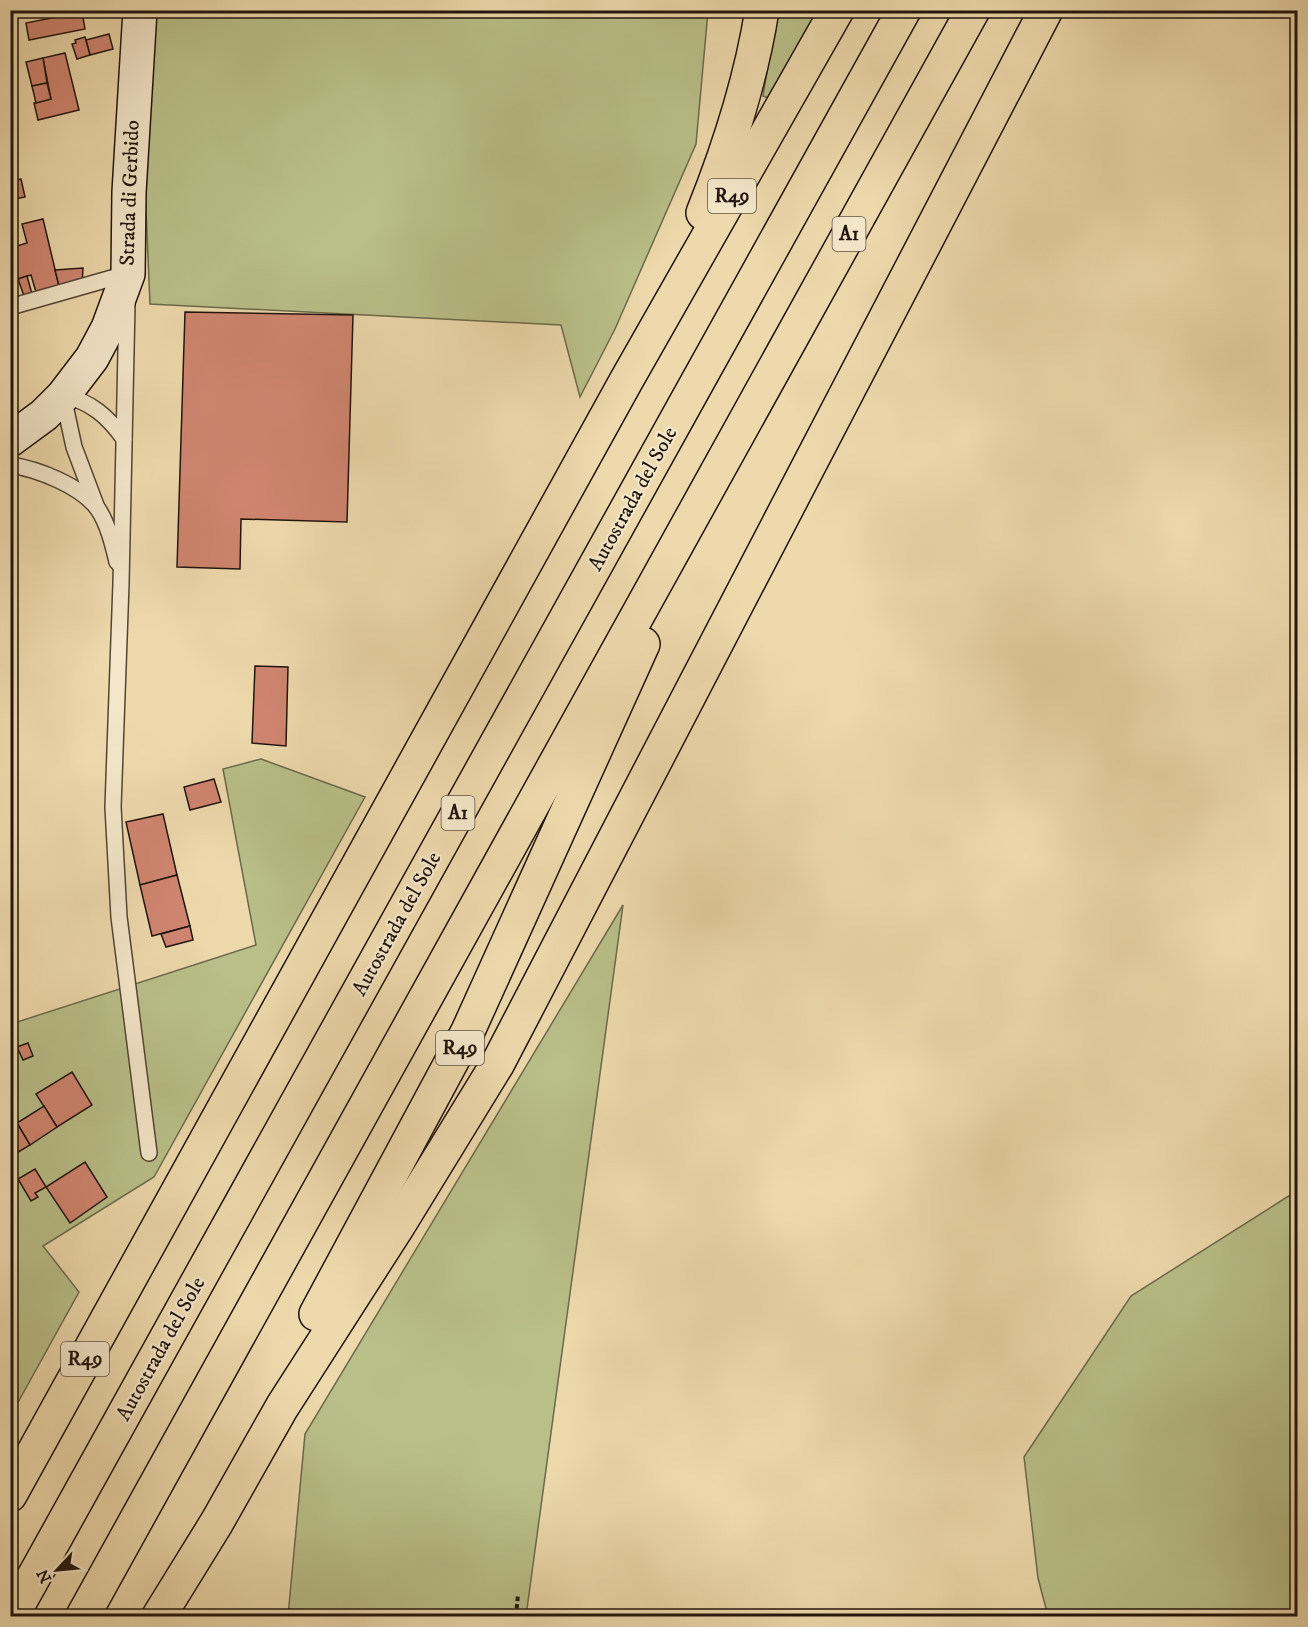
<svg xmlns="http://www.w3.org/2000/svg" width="1308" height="1627" font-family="'IM FELL DW Pica',serif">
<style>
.green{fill:#b9bf89;stroke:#6c6a4b;stroke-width:1.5}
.building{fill:#d08570;stroke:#20140d;stroke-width:1.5}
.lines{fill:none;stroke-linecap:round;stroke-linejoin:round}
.lane-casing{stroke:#534535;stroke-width:18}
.secondary-casing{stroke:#20140d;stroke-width:36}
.highway-casing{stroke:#20140d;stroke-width:36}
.path{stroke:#20140d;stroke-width:4;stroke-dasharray:4.5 3;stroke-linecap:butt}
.lane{stroke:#f3e6c9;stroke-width:15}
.secondary{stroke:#f3e6c9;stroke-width:33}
.highway{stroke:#edd9ac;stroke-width:33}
.labels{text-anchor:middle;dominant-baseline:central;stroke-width:4.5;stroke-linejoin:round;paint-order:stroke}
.shield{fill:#f3e6c9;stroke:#5f5345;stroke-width:1.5}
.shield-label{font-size:20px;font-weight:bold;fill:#20140d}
.street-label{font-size:21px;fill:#20140d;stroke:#f3e6c9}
</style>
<rect width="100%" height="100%" fill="#edd9ac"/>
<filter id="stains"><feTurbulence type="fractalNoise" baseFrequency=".00333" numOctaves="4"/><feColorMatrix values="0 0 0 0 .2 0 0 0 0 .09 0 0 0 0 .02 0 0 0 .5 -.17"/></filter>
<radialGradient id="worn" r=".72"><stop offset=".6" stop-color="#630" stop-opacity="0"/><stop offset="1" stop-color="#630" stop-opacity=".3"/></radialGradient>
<!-- green -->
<g class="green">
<path d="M140,11H708L696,144L615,329L580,397L561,325L150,304L138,20Z"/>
<path d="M777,11H817L768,98L763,96Z"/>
<path d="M261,759L365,797L154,1177L43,1246L79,1292L11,1415V1024L256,945L223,769Z"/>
<path d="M623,905L526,1616H288L305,1434Z"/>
<path d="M1297,1182V1616H1048L1038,1578L1024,1457L1131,1296L1295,1192Z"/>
</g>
<!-- building -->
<g class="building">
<path d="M82,12L85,29L29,40L26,23Z"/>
<path d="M109,34L113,49L90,55L86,40Z"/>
<path d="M85,37L90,55L77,59L72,44L76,43L75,40Z"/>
<path d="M65,53L79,110L38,120L34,103L51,99L43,58Z"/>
<path d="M43,58L47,83L32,86L26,62Z"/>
<path d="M47,83L51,99L36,103L32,86Z"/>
<path d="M21,179L25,197L10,200V181Z"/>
<path d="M43,219L59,286L36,292L31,275L18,279L10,248L27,243L22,224Z"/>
<path d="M83,268L82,285L59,286L55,270Z"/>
<path d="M27,276L32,294L24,296L18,279Z"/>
<path d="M185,312L353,315L347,522L241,519L240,569L177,567Z"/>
<path d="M255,666L288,667L286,746L252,743Z"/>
<path d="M214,779L221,802L190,810L184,787Z"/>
<path d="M163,814L177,875L140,885L126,822Z"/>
<path d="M177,875L190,926L152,936L140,885Z"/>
<path d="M190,926L193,940L166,947L161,934Z"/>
<path d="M28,1043L33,1056L23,1060L17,1047Z"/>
<path d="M72,1072L92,1105L57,1127L36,1094Z"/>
<path d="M44,1106L57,1127L30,1145L17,1123Z"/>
<path d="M17,1123L30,1145L10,1157V1128Z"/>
<path d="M85,1162L107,1197L70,1223L46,1187Z"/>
<path d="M35,1169L46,1187L35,1193L38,1197L31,1201L18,1179Z"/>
</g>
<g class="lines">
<defs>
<g id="lane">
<path d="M127,304L121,583L113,807L119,917L149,1153"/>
<path d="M10,307L126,274"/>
<path d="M10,465C38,469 81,486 98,509C108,524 113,545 117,562"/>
<path d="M97,508L74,447L63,396C91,401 108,417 124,439"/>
</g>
<path id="secondary" d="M10,440L44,415L63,396L92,358L108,328L128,274L129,192L140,10"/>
<g id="highway">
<path d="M703,213C729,148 751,80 762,10"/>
<path d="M316,1314L468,1031L643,644"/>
<path d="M10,1495L626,381L837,10"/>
<path d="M12,1616L904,10"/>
<path d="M83,1616L973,10"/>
<path d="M159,1616L217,1522L282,1407L398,1226L498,1063L1046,10"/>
</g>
</defs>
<!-- lane casing -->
<use href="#lane" class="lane-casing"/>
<!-- secondary casing -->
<use href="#secondary" class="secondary-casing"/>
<!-- highway casing -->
<use href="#highway" class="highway-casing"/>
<!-- path -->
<path class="path" d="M516,1616L518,1594"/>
<!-- lane -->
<use href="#lane" class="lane"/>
<!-- secondary -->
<use href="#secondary" class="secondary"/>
<!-- highway -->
<use href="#highway" class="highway"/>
</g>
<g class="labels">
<!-- shield labels -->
<g class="shield">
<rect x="708" y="179" width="48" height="34" rx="4.5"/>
<rect x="832.5" y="217" width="33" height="34" rx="4.5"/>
<rect x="441.5" y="796" width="33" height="34" rx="4.5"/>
<rect x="436" y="1031" width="48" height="34" rx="4.5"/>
<rect x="61" y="1342" width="48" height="34" rx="4.5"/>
</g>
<g class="shield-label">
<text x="732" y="196">R49</text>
<text x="849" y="234">A1</text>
<text x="458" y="813">A1</text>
<text x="460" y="1048">R49</text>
<text x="85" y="1359">R49</text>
</g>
<!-- street labels -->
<g class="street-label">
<text transform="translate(130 193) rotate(-88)">Strada di Gerbido</text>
<text transform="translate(633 499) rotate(-61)">Autostrada del Sole</text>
<text transform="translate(397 924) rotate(-61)">Autostrada del Sole</text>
<text transform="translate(161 1349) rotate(-61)">Autostrada del Sole</text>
</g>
</g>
<!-- margin -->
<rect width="1308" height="1627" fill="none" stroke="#edd9ac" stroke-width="36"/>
<rect x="12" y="12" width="1284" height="1603" fill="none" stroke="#20140d" stroke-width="3"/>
<rect x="18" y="18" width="1272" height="1591" fill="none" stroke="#20140d" stroke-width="1.5"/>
<!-- north arrow -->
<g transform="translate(57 1570) rotate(244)" stroke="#f3e6c9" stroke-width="4.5" paint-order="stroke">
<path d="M0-4.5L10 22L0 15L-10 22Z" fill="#20140d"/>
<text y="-9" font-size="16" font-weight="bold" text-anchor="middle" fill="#20140d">N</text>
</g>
<rect width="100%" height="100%" filter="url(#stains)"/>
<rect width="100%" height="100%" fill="url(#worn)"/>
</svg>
